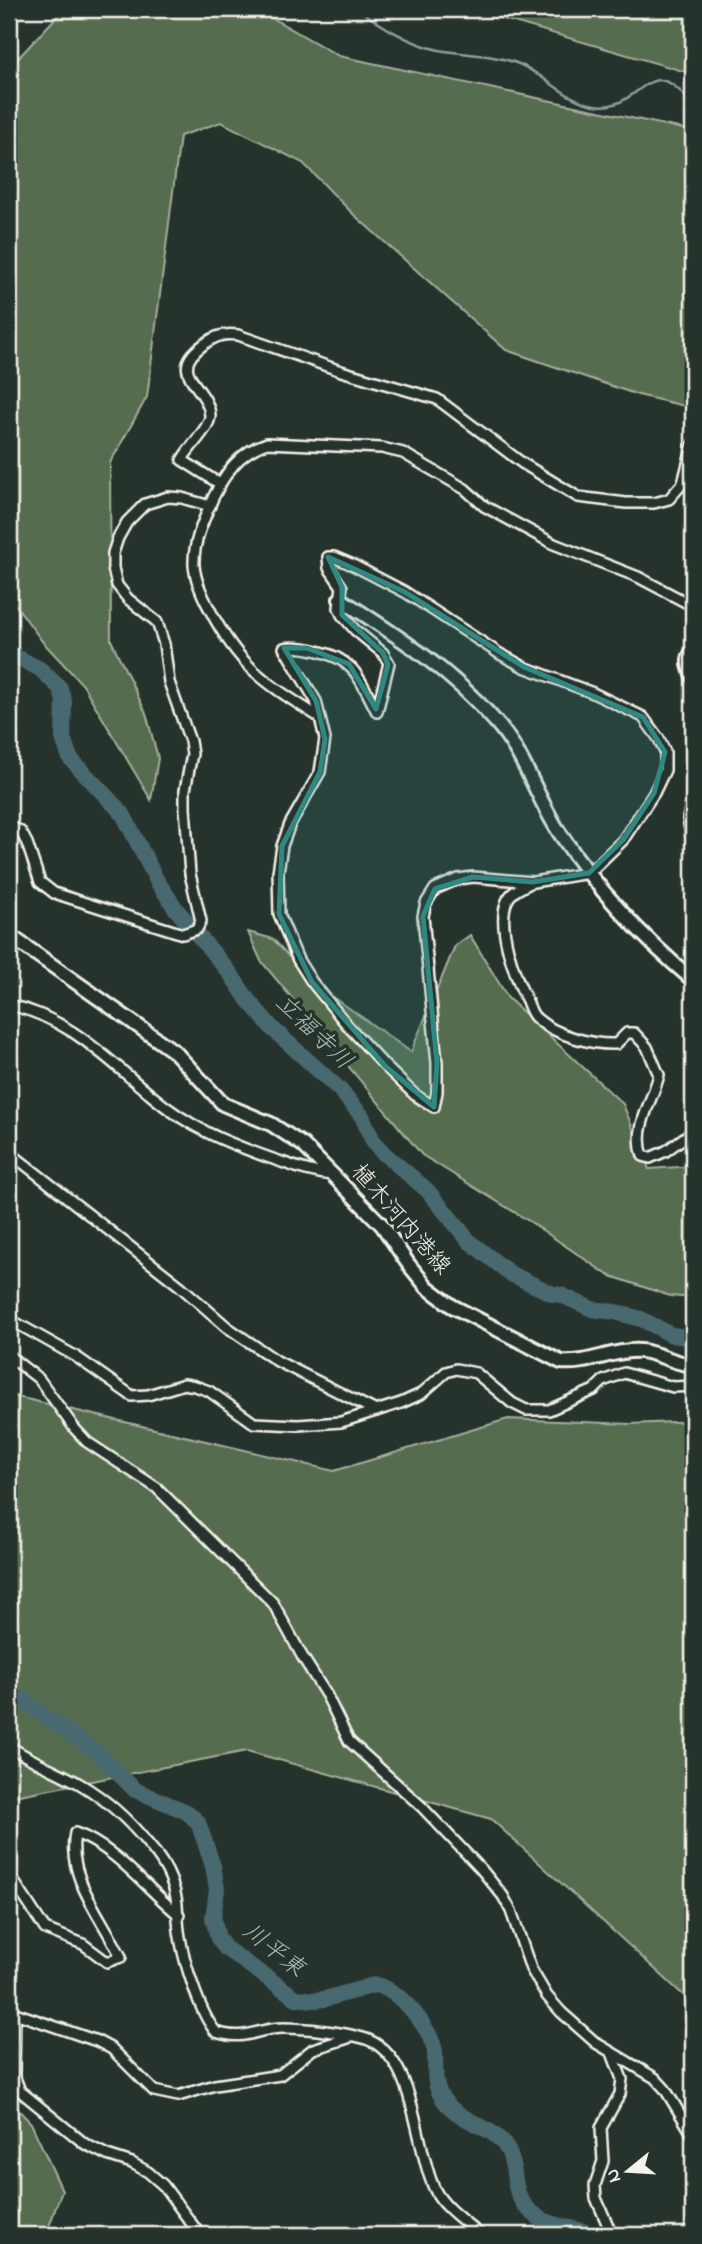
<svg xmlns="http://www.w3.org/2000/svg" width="702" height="2244" font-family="'Indie Flower','Klee One',sans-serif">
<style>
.green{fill:#576c50;stroke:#a6ae9c;stroke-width:2}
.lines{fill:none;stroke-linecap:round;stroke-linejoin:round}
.stream{stroke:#8e9fa0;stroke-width:2.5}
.river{stroke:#4a6970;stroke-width:16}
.street-casing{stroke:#f4f1e8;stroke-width:14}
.secondary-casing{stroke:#f4f1e8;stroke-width:18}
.street{stroke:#26332d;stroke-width:9}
.secondary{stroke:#26332d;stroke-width:12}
.marked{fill:#318880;fill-opacity:0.2;stroke:#318880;stroke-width:5;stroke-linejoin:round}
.labels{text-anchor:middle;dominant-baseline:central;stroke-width:7;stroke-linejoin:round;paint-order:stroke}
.street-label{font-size:23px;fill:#f4f1e8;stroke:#26332d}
.water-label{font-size:24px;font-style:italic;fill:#b0bbb8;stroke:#26332d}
</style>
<rect width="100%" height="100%" fill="#26332d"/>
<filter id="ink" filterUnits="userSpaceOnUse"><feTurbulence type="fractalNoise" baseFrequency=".0143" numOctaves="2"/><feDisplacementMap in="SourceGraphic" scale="14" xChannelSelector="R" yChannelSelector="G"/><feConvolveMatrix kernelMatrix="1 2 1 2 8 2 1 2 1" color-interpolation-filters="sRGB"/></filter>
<g filter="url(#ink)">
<!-- green -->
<g class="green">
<path d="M88,9H256L339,56L693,131V408L638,395L506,350L352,213L303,163L221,122L180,136L147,397L110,463L111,640L146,713L158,758L151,800L83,685L42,641L9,596V68L61,12Z"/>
<path d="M469,9H693V74Z"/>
<path d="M248,932L273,939L312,982L411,1052L455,946L470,935L508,998L623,1104L649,1169L693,1166V1298L670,1296L608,1275L532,1223L422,1155L261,961Z"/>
<path d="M9,1395L334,1471L508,1419L631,1424L693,1421V2004L491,1819L247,1751L9,1797Z"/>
<path d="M9,2100L31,2123L62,2190L46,2235H9Z"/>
</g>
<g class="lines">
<!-- stream -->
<path class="stream" d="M358,9C382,26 410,44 439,50C465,55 494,54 519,64C545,75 565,100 594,105C643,114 647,44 693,106"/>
<!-- river -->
<g class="river">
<path d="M9,653L40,669L60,688L64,701L63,738L70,758L123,814L157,881L176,909L230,973L248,1000L273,1029L339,1089L362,1116L372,1139L381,1151L427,1190L470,1242L511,1274L553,1294L561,1295L592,1309L615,1312L641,1319L672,1335L693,1338"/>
<path d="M9,1690L101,1756L135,1790L187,1812L198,1822L213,1866L217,1889L213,1918L218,1938L225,1948L296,1998L314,2000L325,1999L374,1985C398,1987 432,2029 435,2052C436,2067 433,2081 440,2094C454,2122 491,2123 506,2147C521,2170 505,2195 538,2217C553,2228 576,2226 593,2235"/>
</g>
<defs>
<g id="street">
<path d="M220,484L182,460C188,448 211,427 210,415C208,386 165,373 203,345C215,336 224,333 238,335L341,371L437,399L522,463L578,497L626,503H654L669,499L683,483L693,444"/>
<path d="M328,557H334L353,565L405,592L500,654L524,667L593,693L643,717L659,739L665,752V770L654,793L623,840L589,873L533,882L473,877L458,879L435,889L426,903L423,916L437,1063V1092L434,1107L415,1095L385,1066L348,1026L312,982L298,960L279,914L278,872L282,846L290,824L320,772L325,739L316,701L284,648C296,646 306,648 318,651C356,660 360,680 377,712L389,663L383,653L355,630L342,615L339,608L342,587L329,568Z"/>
<path d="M319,717C266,683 240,668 210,610C203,597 195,580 194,565C193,542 204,519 213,498C225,473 239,452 267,443L382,448L403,453L465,489L484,506L554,544L638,577L693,606"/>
<path d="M9,825L21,832L27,843L40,882L54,893L183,934L197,929L201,921L190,874L185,808V790L192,754L190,741L169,682L164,644L157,622L128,599L117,585L113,568V553L118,538L127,522L145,504L168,497L182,498L210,506"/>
<path d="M532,882C523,887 511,891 507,901C496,926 515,976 526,999C529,1005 531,1014 536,1018C555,1035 591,1045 616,1044L627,1033H634L647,1047L659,1075C652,1102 633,1128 643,1156L650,1158L666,1151L693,1131"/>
<path d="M9,1005C68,1017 107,1059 152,1096C190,1128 225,1142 270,1158C291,1165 310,1173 332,1175"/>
<path d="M9,1152L180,1286L227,1327L277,1361L376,1411"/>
<path d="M9,1319L75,1356L132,1396L148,1395L184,1384L195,1386L209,1391L254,1423L298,1425L341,1422L401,1403L421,1394L446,1372L456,1369L476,1373L512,1403L526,1410H549L594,1390L603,1381L624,1373L673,1387L693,1386"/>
<path d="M9,1356L39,1379L75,1429L87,1442L157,1488L273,1603L302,1656L327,1696L349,1741L421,1806L481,1869L503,1896L511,1911L531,1969L547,1996L561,2012L596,2043L655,2078L665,2089L693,2135"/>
<path d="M9,1746C31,1761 57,1771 80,1784C107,1800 129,1820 148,1844C157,1854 166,1867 171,1880C180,1902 176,1916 180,1937C184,1962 200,2014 216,2032C247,2042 255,2028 284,2028C306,2028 341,2032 363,2038C417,2053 414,2148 435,2190C444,2208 466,2222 480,2235"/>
<path d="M9,1874L45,1929L83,1944L107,1962L121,1957C103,1918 66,1878 75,1833C114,1846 147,1889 179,1915"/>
<path d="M9,2011L97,2041L112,2049L154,2091L178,2096L215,2085L280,2075L313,2049L348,2038"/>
<path d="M15,2014L14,2075L20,2091L85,2144L107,2155L132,2163L148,2172L163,2185L200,2235"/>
<path d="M612,2053L622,2079L620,2094L601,2128L603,2161L595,2185L596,2198L612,2235"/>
</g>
<g id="secondary">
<path d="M340,599C395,634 452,671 495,721C525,754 536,798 561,835C597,889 644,939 693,980"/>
<path d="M693,651C686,660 689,667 693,676"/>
<path d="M693,804L690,819L693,834"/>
<path d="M9,935L175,1052L223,1104L271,1124L303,1145L382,1225L409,1265L427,1287L452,1306L561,1362C588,1365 613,1349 641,1351C659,1353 675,1364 693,1365"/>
</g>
</defs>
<!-- street casing -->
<use href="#street" class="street-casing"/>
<!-- secondary casing -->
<use href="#secondary" class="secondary-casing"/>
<!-- street -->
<use href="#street" class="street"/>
<!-- secondary -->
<use href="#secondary" class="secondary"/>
</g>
</g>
<!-- marked area -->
<path class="marked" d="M328,557L405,592L524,667L643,717L665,752L654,793L623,840L589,873L533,882L473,877L435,889L423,916L437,1063L434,1107L385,1066L312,982L279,914L282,846L320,772L325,739L316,701L284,648H307L349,664L376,709L388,665L383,653L342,615V587Z"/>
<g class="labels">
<!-- street labels -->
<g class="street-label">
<text transform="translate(400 1220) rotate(49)">植木河内港線</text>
</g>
<!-- water labels -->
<g class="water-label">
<text transform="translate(313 1033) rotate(44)">立福寺川</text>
<text transform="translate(273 1951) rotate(38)">川平東</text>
</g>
</g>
<!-- margin -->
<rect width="702" height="2244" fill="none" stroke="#26332d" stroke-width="35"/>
<rect x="18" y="18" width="667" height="2209" fill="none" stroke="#f4f1e8" stroke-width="2.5" filter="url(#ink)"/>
<!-- north arrow -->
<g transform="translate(628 2171) rotate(252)" stroke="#26332d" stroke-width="5" paint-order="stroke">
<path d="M0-5L12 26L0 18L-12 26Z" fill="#f4f1e8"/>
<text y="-10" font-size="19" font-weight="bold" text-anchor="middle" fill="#f4f1e8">N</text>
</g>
</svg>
